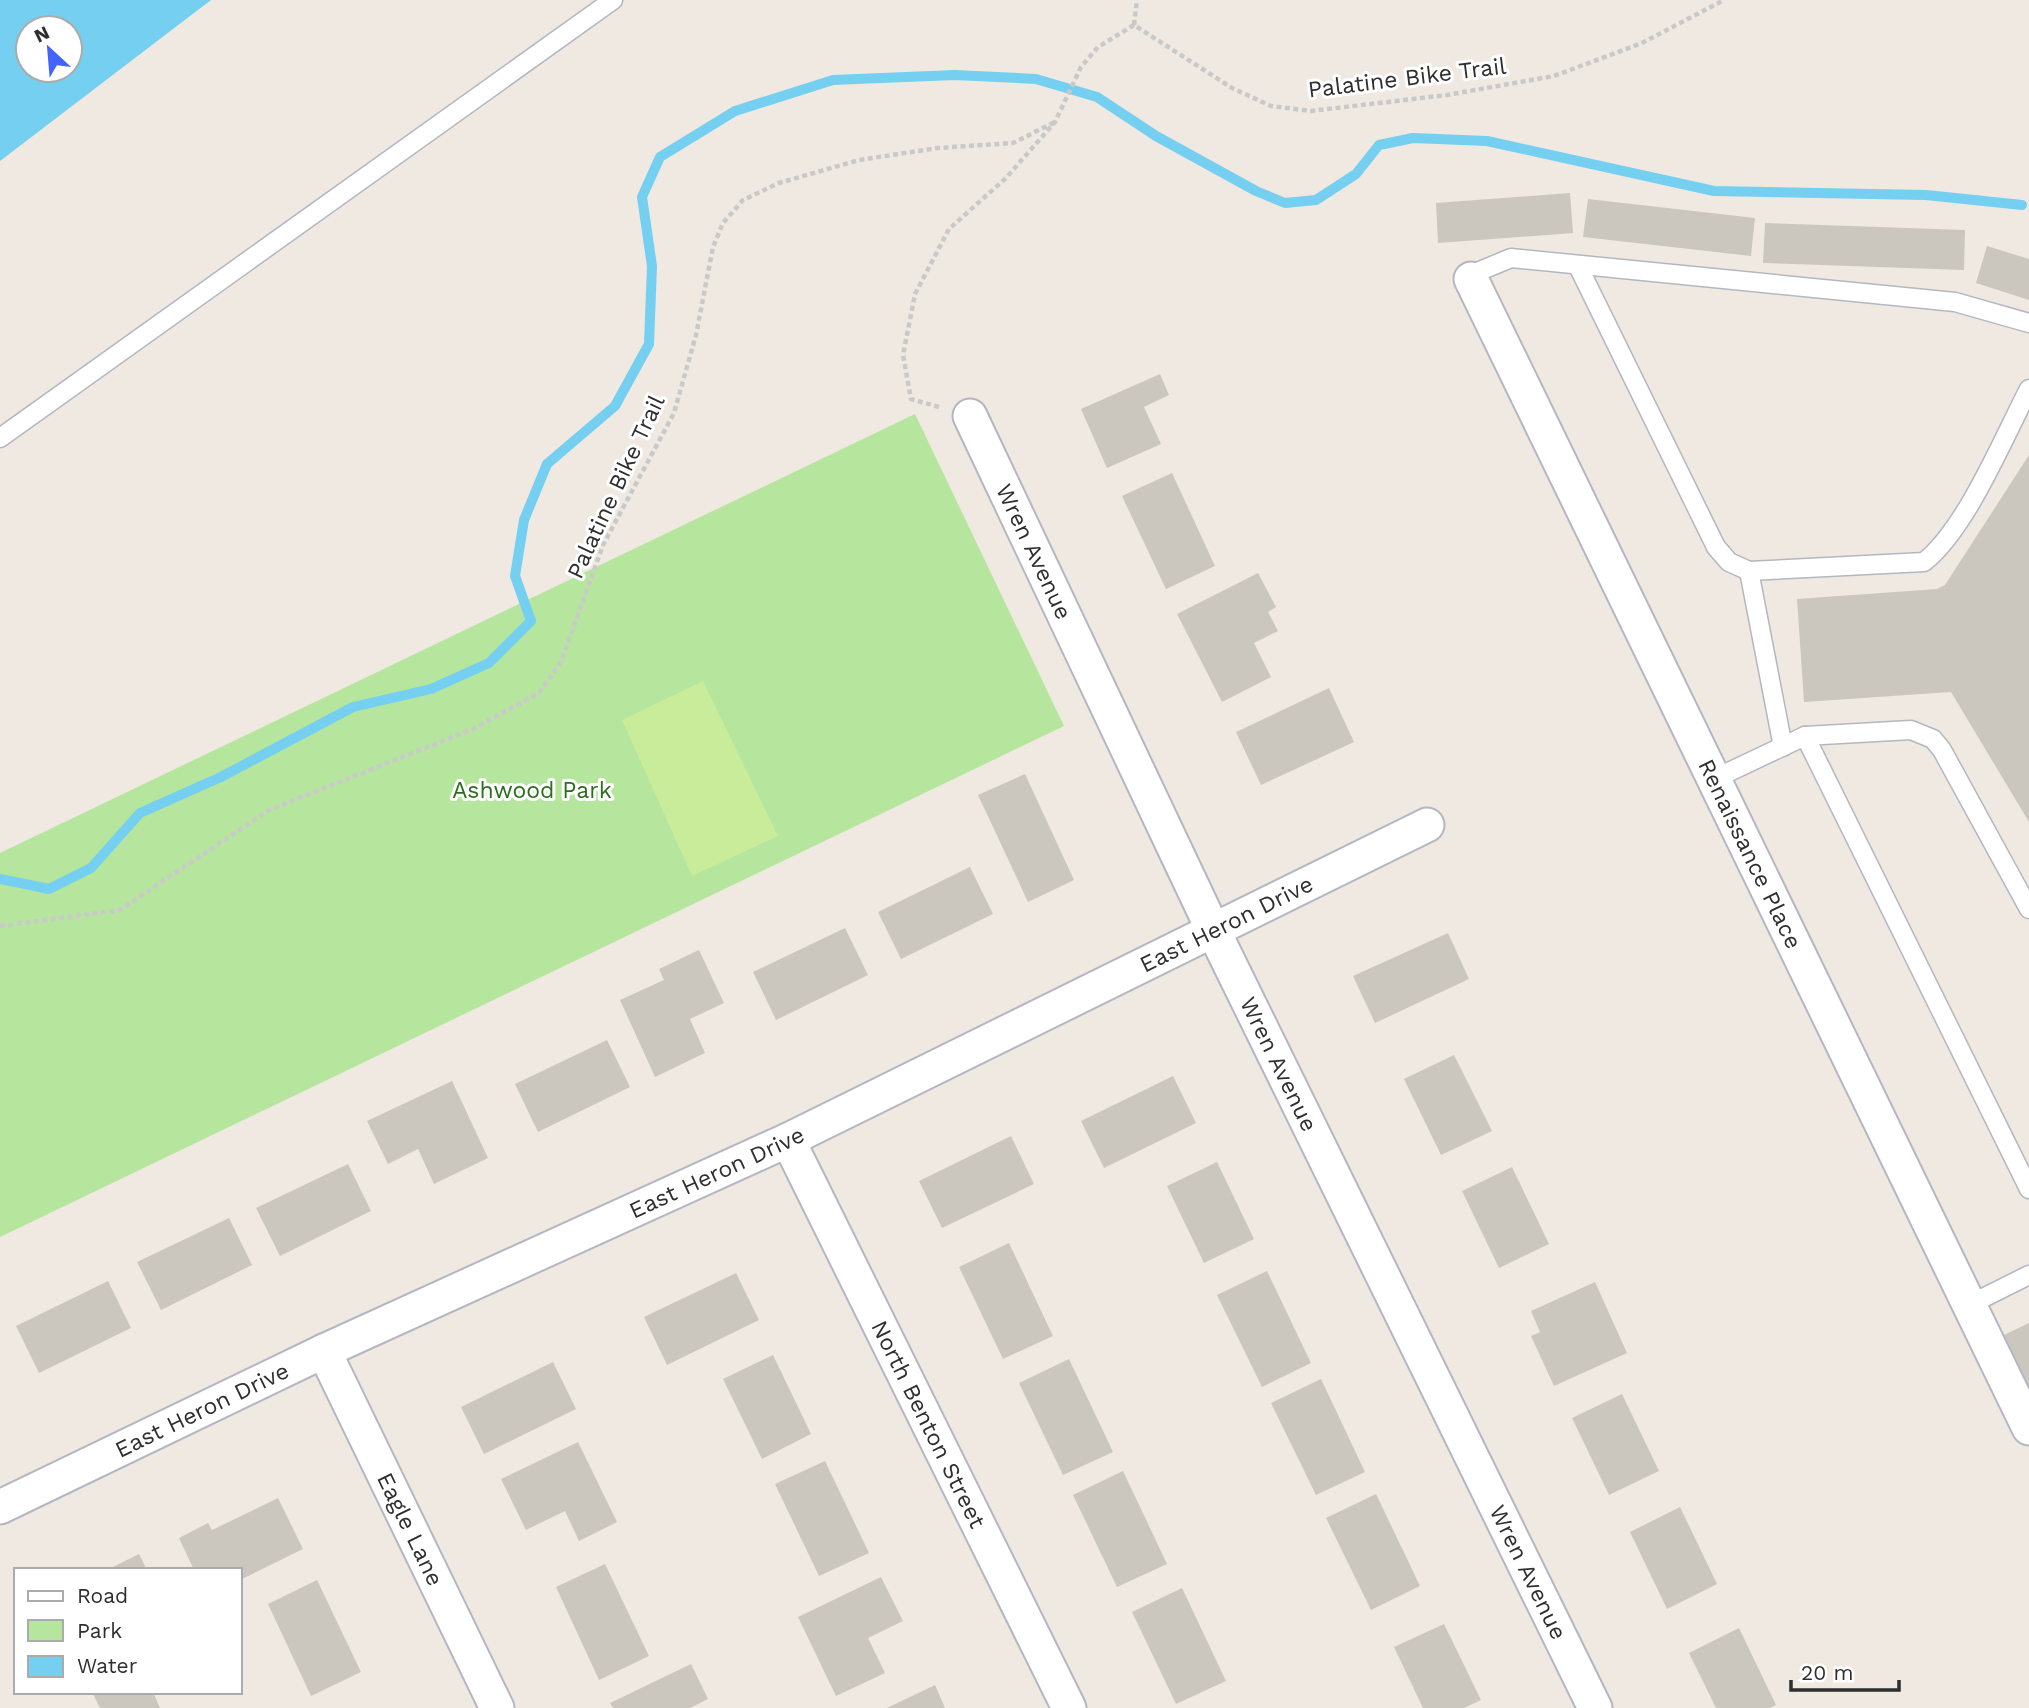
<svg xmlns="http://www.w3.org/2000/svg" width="2029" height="1708" font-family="'Work Sans',sans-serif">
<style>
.green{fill:#b6e59e}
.pitch{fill:#c9ec9a}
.water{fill:#75cff0;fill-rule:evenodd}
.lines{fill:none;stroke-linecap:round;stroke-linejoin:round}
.stream{stroke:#75cff0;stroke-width:10}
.building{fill:#cbc7bf}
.lane-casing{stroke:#b4b7c1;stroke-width:21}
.street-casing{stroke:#b4b7c1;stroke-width:37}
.path{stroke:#c9c9c9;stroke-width:4.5;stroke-dasharray:5 3.5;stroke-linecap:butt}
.lane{stroke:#fff;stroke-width:18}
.street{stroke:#fff;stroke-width:33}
.labels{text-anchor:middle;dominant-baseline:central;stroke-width:6;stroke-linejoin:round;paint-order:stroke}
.street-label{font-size:23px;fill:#2e2e2e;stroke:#fff}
.park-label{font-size:23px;fill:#2c6e1b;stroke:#fff}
</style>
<rect width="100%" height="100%" fill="#efe9e1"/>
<!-- green -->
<path class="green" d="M915,414L1064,726L0,1237V853Z"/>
<!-- pitch -->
<path class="pitch" d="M703,681L778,836L692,876L622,720Z"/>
<!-- water -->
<path class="water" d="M0,0H211L0,161ZM28,28H70V70H28Z"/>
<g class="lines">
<!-- stream -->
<path class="stream" d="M0,879L49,889L91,868L140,813L221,777L353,707L431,689L489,663L531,621L515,576L524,520L547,464L615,406L649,344L652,266L642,197L660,157L735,111L833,80L955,75L1036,79L1097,97L1156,136L1256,191L1285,203L1316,200L1356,174L1379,145L1413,138L1487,141L1714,191L1926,195L2022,205"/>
</g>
<!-- building -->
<g class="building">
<path d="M1570,193L1573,233L1438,243L1436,203Z"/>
<path d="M1588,199L1755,218L1751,256L1583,237Z"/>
<path d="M1765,223L1965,230L1964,270L1763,263Z"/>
<path d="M1987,246L2029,259V300L1976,283Z"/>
<path d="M1160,374L1169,395L1144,407L1161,444L1107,468L1081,409Z"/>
<path d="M2029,455V822L1951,692L1804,702L1797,599L1937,589L1945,585Z"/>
<path d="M1172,473L1215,566L1166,589L1122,496Z"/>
<path d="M1258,573L1276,607L1268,612L1278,631L1254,643L1271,677L1222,702L1177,614Z"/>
<path d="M1329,688L1354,742L1261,785L1236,732Z"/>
<path d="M1025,774L1074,880L1028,902L978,795Z"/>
<path d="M970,867L993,914L901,959L878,912Z"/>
<path d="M845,928L868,975L776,1020L753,972Z"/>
<path d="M1448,933L1469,979L1375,1023L1353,976Z"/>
<path d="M699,950L724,1003L690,1019L705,1053L655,1077L620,1000L664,980L659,969Z"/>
<path d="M607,1040L630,1087L538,1132L515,1084Z"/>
<path d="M1454,1055L1492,1131L1441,1155L1404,1079Z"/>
<path d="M1173,1076L1196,1123L1104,1168L1081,1121Z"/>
<path d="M452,1081L488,1158L434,1184L418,1149L388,1164L367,1121Z"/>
<path d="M1011,1136L1034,1184L942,1228L919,1181Z"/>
<path d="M1217,1162L1254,1239L1204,1263L1167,1186Z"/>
<path d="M348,1164L371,1211L280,1256L256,1208Z"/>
<path d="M1512,1167L1549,1244L1499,1268L1462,1191Z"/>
<path d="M229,1218L252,1265L161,1310L137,1262Z"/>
<path d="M1009,1243L1053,1336L1003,1359L959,1267Z"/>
<path d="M1267,1271L1311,1363L1262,1387L1217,1295Z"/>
<path d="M736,1273L759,1320L667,1365L644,1317Z"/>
<path d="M108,1281L131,1328L39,1373L16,1326Z"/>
<path d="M1595,1282L1627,1353L1554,1386L1531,1336L1540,1332L1531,1311Z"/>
<path d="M2029,1323V1398L2000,1337Z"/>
<path d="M773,1355L811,1434L762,1459L723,1379Z"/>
<path d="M1069,1359L1113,1452L1063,1475L1019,1383Z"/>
<path d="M553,1362L576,1409L484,1454L461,1407Z"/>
<path d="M1321,1379L1365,1472L1316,1495L1271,1403Z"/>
<path d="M1622,1394L1659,1471L1609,1495L1572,1418Z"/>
<path d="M578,1442L617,1522L579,1541L565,1511L526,1530L501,1479Z"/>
<path d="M825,1461L869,1553L819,1576L775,1484Z"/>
<path d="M1123,1471L1167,1564L1117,1587L1073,1495Z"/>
<path d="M1376,1494L1420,1586L1371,1610L1326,1518Z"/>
<path d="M278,1498L303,1549L240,1580V1570H194L179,1538L208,1523L212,1530Z"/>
<path d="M1680,1507L1717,1584L1667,1609L1630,1532Z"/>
<path d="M139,1554L147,1570H107Z"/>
<path d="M605,1564L649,1656L599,1680L556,1587Z"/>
<path d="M881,1577L903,1621L868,1638L885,1673L836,1696L798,1617Z"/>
<path d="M317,1580L361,1672L311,1696L268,1604Z"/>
<path d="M1182,1588L1226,1681L1176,1704L1132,1612Z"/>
<path d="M1444,1624L1481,1700L1464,1708H1423L1394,1647Z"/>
<path d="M1739,1628L1776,1705L1770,1708H1716L1689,1653Z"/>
<path d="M691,1664L708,1699L690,1708H613L610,1703Z"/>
<path d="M935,1685L945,1708H887Z"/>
<path d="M92,1692H153L160,1708H100Z"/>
</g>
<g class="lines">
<defs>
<g id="lane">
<path d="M1578,266L1716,547L1729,562L1749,571"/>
<path d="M1471,279L1475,273L1511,258L1955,302L2029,323"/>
<path d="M0,438L613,0"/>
<path d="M1805,736L2029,1189"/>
<path d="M1783,747L1749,571L1924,562C1966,529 2003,439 2029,389"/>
<path d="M1714,779L1805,736L1911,730L1933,739L1942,750L2029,909"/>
<path d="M1969,1305L2029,1275"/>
</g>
<g id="street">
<path id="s1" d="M1471,279L2029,1428"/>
<path id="s2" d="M970,416L1213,930L1595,1708"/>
<path id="s3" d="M788,1140L1069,1708"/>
<path id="s4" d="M324,1351L497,1708"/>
<path id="s5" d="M0,1507L324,1351L788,1140L1427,825"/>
</g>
</defs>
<!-- lane casing -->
<use href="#lane" class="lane-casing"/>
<!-- street casing -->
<use href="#street" class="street-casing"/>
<!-- path -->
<g class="path">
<path d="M1134,25L1137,0"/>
<path d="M939,407L911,399L903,355L915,294L949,229L1006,178L1055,122L1081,67L1098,47L1134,25L1232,88L1271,106L1311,111L1447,95L1554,76L1642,43L1724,0"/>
<path d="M0,926L120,910L269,810L473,729L539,693L561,662L603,545L674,413L696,335L713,247L723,223L743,200L779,183L859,160L938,148L1013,143L1055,122"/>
</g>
<!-- lane -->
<use href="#lane" class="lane"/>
<!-- street -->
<use href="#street" class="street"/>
</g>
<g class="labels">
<!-- street labels -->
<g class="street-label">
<text transform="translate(1407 78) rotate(-7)">Palatine Bike Trail</text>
<text transform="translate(616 487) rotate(-65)">Palatine Bike Trail</text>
<text stroke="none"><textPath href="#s2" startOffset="150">Wren Avenue</textPath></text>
<text stroke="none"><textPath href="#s1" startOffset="639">Renaissance Place</textPath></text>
<text stroke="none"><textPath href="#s5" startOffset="1358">East Heron Drive</textPath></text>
<text stroke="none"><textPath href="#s2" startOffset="718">Wren Avenue</textPath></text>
<text stroke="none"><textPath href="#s5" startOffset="791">East Heron Drive</textPath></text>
<text stroke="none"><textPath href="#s5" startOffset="224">East Heron Drive</textPath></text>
<text stroke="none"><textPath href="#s3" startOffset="317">North Benton Street</textPath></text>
<text stroke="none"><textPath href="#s4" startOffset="198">Eagle Lane</textPath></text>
<text stroke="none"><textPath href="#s2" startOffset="1284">Wren Avenue</textPath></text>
</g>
<!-- park labels -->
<g class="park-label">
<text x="532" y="790">Ashwood Park</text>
</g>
</g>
<!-- legend -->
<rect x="14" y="1568" width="228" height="126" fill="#ffffff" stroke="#ababab" stroke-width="2"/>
<rect x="28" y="1591" width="35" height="10" fill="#ffffff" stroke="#ababab" stroke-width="2"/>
<text x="77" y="1603" font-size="21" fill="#2e2e2e">Road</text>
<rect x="28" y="1620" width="35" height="21" fill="#b6e59e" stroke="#ababab" stroke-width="2"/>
<text x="77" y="1638" font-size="21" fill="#2e2e2e">Park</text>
<rect x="28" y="1656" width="35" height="21" fill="#75cff0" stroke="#ababab" stroke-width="2"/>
<text x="77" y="1673" font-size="21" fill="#2e2e2e">Water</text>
<!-- north arrow -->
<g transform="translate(49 49) rotate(334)"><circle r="33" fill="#ffffff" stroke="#ababab" stroke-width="2"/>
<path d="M0-5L12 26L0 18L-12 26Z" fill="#4264fb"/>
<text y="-10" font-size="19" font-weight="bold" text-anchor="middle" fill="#2e2e2e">N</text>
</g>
<!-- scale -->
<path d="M1791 1680v10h108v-10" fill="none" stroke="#2e2e2e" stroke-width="3.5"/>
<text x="1801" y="1680" font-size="21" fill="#2e2e2e" stroke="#ffffff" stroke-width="5" paint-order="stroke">20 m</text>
</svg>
